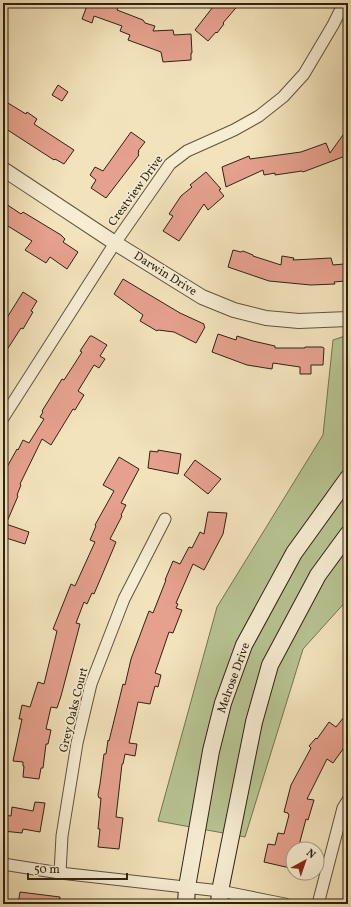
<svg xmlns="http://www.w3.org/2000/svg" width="351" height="907" font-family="Vollkorn,serif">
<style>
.green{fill:#b8c493;stroke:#747353}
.building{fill:#e6a18e;stroke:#2f2213}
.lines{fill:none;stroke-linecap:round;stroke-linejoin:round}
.minor-casing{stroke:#60523d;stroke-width:13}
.tertiary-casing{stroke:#60523d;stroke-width:16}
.secondary-casing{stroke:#2f2213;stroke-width:18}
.minor{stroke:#f7edd3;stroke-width:11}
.tertiary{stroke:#f7edd3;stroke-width:14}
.secondary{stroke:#f7edd3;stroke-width:16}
.labels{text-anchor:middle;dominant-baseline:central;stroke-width:3.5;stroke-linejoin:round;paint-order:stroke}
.street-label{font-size:12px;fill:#2f2213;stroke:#f7edd3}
</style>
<rect width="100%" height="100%" fill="#f3e3bc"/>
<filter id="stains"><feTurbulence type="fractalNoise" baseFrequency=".005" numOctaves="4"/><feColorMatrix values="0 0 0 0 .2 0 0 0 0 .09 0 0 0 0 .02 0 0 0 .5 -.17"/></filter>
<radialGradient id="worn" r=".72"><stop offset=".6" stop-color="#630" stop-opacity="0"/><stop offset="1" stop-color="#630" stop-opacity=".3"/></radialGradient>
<!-- green -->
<path class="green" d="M348,335V599L303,649L245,837L158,821L217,607L323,435L333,340Z"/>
<!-- building -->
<g class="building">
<path d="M88,3H120L117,10L143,20L145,23L155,26L153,31L173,30L174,35L191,34L192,53H191V60L163,62L161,52L128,40L130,35L120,31L122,26L94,16L92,23L82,19Z"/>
<path d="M216,3H240L223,23L224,24L217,33L216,32L208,41L195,30Z"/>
<path d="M58,85L68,92L62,101L52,95Z"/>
<path d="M3,100L26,114L27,112L37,119L34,124L74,150L64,164L55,159L54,160L3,127Z"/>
<path d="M348,128V155L303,172L302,171L275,175V173L264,175L263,170L226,187L222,167L249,156L250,159L301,152L326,143L330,153Z"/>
<path d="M131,132L145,142L138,151H139L138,154L139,155L106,198L91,188L96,180L90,175L95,167L103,171Z"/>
<path d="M206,172L221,189L219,190L224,196L208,210L204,204L179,241L163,231L173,216L169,214L181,196L192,187L190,185Z"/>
<path d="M3,202L21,214L23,212L61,235L65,239L63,242L78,252L67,269L50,257L46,263L25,250L32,241L3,223Z"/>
<path d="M233,250L241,252L243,251L253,255V256L281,265L282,256L294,258L293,260L331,258L333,265L344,264L345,281L334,282L335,284L311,285L269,281L228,267Z"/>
<path d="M123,279L180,313L204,324V326L205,327L196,343L174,332L158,330L157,331L140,321L143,315L114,294Z"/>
<path d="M23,292L37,301L31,311L33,312L23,329L21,328L3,356V324Z"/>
<path d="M218,334L236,340L237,336L253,341L275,346V348H305V347H322L324,348L323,365H311V374H300V367L273,363L272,369L247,365L212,352Z"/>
<path d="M90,336H92L107,345L100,356L105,359L99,368L94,365L78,391L84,395L75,410L73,409L51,445L42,439L20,484L21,485L17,495L18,496L6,524L29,532L25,544L3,537V480L7,467L17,449L18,450L23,440L29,443L44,419L40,417L43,412L42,411L62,379L64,380L75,363L82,352L80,351Z"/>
<path d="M158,450L181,454L178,474L148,468L150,451L158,452Z"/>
<path d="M119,457L139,469L121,503L126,505L121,515L122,516L110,539L116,542L111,554L94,594L92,593L87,604L84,602L76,623L80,624L61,696L57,708L51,707L46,729L51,730L48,744H46L43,768H41L39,779L23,777L24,766H23V762L13,761L22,719H19L22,705L30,707L38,682L44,684L57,631L53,629L71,584L75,586L95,542L90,540L96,526L95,525L114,491L103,485Z"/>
<path d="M195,460L221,479L208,494L184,475Z"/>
<path d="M208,512L227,513L223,534L204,570L193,564L176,603L178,604L176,608L182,610L173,633L169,632L155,673L161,675L158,687L155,686L150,704L138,702L129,743L137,744L135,756L125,754L123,764H122L116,817L123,818L119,849L98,847L100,829H98L101,798H99L98,795L100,784L104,754H106L108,740L109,741L123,684L125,685L131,659L149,611L153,613L166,580H165L173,561L180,564L189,547L192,548L200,532L204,534Z"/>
<path d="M348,712V742L333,763L327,759L307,799L314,800L308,820L306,819L298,849H293L290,868L264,862L268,844L275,845L278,833L284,834L289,815L288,814V813L284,812L291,785L311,748L309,746L316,738L317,739L329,722L336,727Z"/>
<path d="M35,802L45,803L40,832L23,829L22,833L3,831V815L11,816L12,807L33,811Z"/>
<path d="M20,892L60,897V904H18Z"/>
</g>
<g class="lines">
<defs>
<g id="minor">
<path d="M3,418L115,243L170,164L187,151L234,130L259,116L283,97L304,74L333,25L344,3"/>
<path d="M3,864L60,873L220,891L285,904"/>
<path d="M60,873L62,836L77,743L91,684L124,599L165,519"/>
<path d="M318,904L343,808L348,800"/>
</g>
<path id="tertiary" d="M3,169L115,243L202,297L234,310L266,318L299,321L348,319"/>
<g id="secondary">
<path d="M186,904L187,887L211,751L223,703L244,645L294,553L348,478"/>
<path d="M219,904L220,891L254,722L270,665L318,575L348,534"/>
</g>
</defs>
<!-- minor casing -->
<use href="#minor" class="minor-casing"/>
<!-- tertiary casing -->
<use href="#tertiary" class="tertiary-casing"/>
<!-- secondary casing -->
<use href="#secondary" class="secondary-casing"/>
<!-- minor -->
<use href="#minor" class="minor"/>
<!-- tertiary -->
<use href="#tertiary" class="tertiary"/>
<!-- secondary -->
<use href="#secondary" class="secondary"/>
</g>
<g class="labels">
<!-- street labels -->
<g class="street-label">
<text transform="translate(136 191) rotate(-54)">Crestview Drive</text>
<text transform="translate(165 274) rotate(32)">Darwin Drive</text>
<text transform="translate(234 678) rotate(-70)">Melrose Drive</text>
<text transform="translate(74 710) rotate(-76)">Grey Oaks Court</text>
</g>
</g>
<!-- margin -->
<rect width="351" height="907" fill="none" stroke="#f3e3bc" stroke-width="16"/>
<rect x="4" y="4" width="343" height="899" fill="none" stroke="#2f2213" stroke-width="2"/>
<rect x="8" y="8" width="335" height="891" fill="none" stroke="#2f2213"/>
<!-- north arrow -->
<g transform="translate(305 861) rotate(40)"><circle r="19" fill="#f7edd3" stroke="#a79c86"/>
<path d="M0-3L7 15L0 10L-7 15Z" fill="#8f2418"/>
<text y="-6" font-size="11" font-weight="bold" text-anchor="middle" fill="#2f2213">N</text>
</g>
<!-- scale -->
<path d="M28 873v6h99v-6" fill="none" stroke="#2f2213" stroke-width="2"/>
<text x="34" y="873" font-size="12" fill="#2f2213" stroke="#f7edd3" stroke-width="3" paint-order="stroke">50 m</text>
<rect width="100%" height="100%" filter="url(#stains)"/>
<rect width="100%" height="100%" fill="url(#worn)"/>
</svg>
